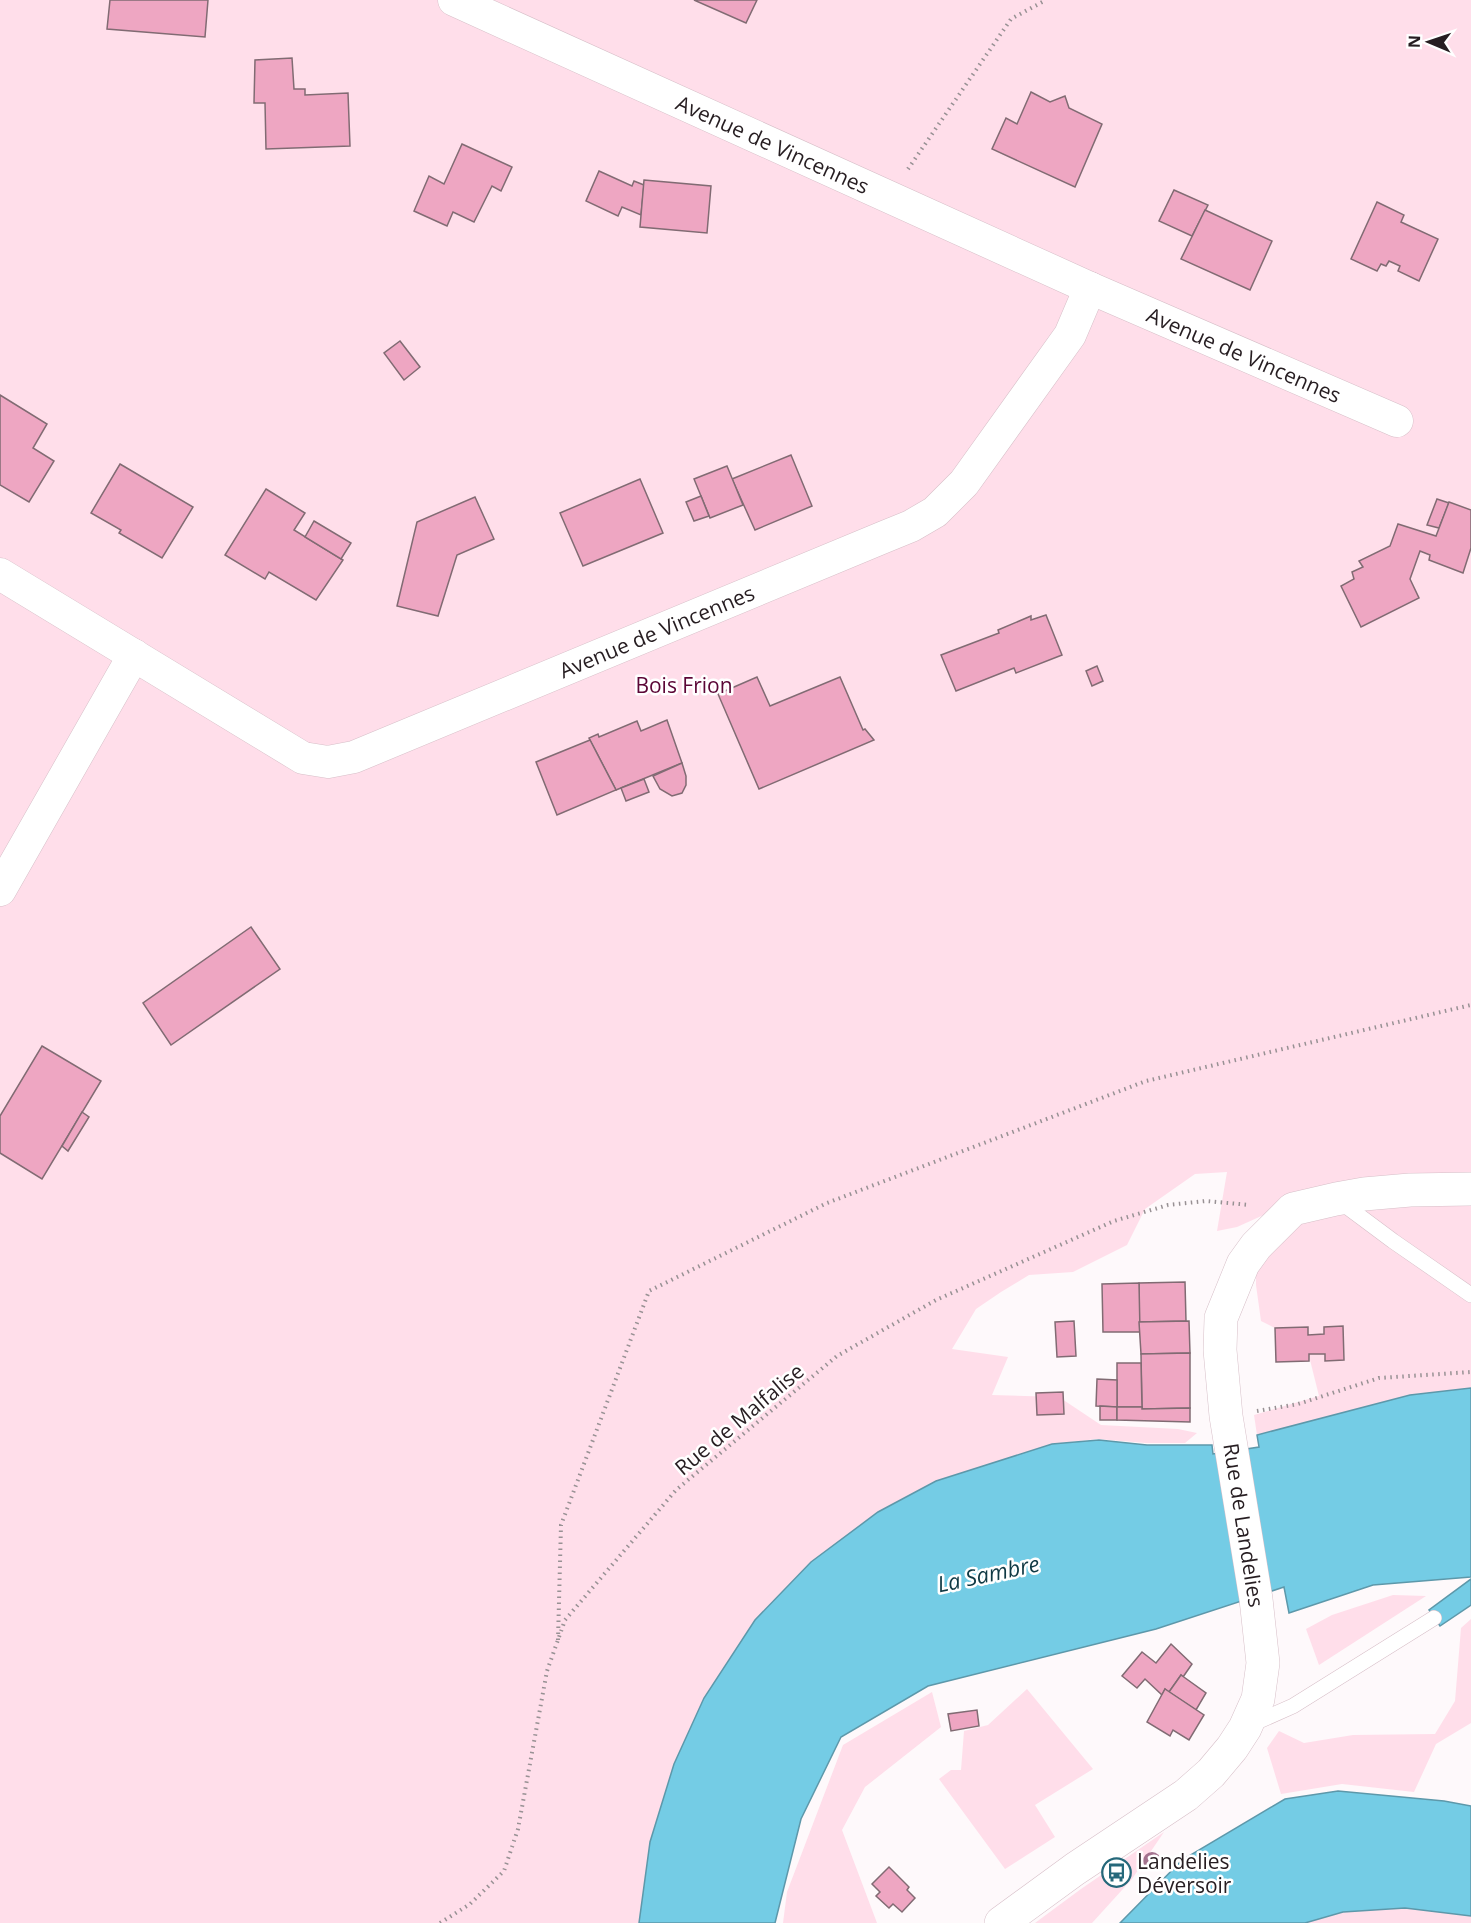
<svg xmlns="http://www.w3.org/2000/svg" width="1471" height="1923" font-family="'Open Sans',sans-serif">
<style>
.green{fill:#ffdeea}
.water{fill:#74cce5;stroke:#5d98aa;stroke-width:1.5}
.building{fill:#eea6c2;stroke:#816b73;stroke-width:1.5}
.lines{fill:none;stroke-linecap:round;stroke-linejoin:round}
.service-casing{stroke:#d7bfc8;stroke-width:16}
.minor-casing{stroke:#d7bfc8;stroke-width:33}
.secondary-casing{stroke:#d7bfc8;stroke-width:34}
.path{stroke:#989194;stroke-width:4;stroke-dasharray:1.5 4.5;stroke-linecap:butt}
.service{stroke:#fff;stroke-width:15}
.minor{stroke:#fff;stroke-width:32}
.secondary{stroke:#fff;stroke-width:33}
.tree{fill:#a4738f}
.labels{text-anchor:middle;dominant-baseline:central;stroke-width:5;stroke-linejoin:round;paint-order:stroke}
.street-label{font-size:21px;fill:#261d21;stroke:#fff}
.park-label{font-size:21px;fill:#5b0636;stroke:#fff}
.poi-label{font-size:21px;fill:#261d21;stroke:#fff;text-anchor:start}
.water-label{font-size:22px;font-style:italic;fill:#0f3944;stroke:#fff}
</style>
<rect width="100%" height="100%" fill="#fef9fb"/>
<!-- green -->
<g class="green">
<path d="M0,0H1471V1388L1410,1395L1257,1435L1254,1415L1319,1396L1306,1344L1261,1321L1256,1285V1246L1277,1209L1237,1227L1217,1231L1227,1172L1195,1174L1145,1209L1127,1245L1073,1272L1029,1275L1001,1292L976,1309L952,1349L1008,1357L992,1395L1059,1397L1101,1425L1178,1429L1197,1433L1185,1443H1146L1097,1439L1052,1444L937,1481L878,1512L755,1620L704,1698L674,1764L650,1842L639,1923H0Z"/>
<path d="M1393,1595L1426,1596L1319,1665L1306,1629L1332,1615Z"/>
<path d="M1471,1619V1723L1436,1744L1414,1792L1342,1784L1281,1794L1267,1748L1279,1731L1304,1743L1353,1735L1435,1734L1455,1701L1461,1628Z"/>
<path d="M1027,1689L1093,1769L1035,1805L1055,1837L1005,1869L939,1779L951,1770H961L964,1731L988,1725Z"/>
<path d="M932,1692L941,1727L865,1787L842,1830L877,1923H783L787,1892L843,1745Z"/>
<path d="M1164,1832L1132,1879L1092,1923H1035L1081,1889Z"/>
<path d="M1405,1908L1471,1916V1923H1305L1343,1912Z"/>
</g>
<!-- water -->
<g class="water">
<path d="M1471,1388V1577L1373,1585L1289,1613L1284,1587L1156,1629L928,1686L841,1737L801,1819L775,1923H639L650,1842L674,1764L704,1698L755,1620L811,1562L878,1512L936,1481L1052,1444L1099,1440L1147,1445H1212L1213,1454L1259,1447L1257,1435L1410,1395Z"/>
<path d="M1471,1579V1605L1440,1626L1429,1610Z"/>
<path d="M1338,1791L1444,1801L1471,1806V1916L1405,1908L1343,1912L1305,1923H1120L1182,1860L1285,1799Z"/>
</g>
<!-- building -->
<g class="building">
<path d="M110,0H208L205,37L107,29Z"/>
<path d="M694,0H757L746,23Z"/>
<path d="M292,58L294,89H305V95L348,93L350,146L266,149L265,103H254L255,60Z"/>
<path d="M1031,92L1050,102L1065,96L1069,108L1102,124L1075,187L992,149L1006,118L1017,124Z"/>
<path d="M462,144L512,167L501,191L492,186L474,222L453,212L447,226L414,211L429,176L444,184Z"/>
<path d="M599,171L632,186L634,181L644,185L641,215L622,207L618,216L586,201Z"/>
<path d="M644,180L711,186L707,233L640,227Z"/>
<path d="M1174,190L1208,205L1192,236L1159,221Z"/>
<path d="M1377,202L1404,215L1401,222L1438,239L1419,281L1398,271L1400,266L1389,261L1386,266L1381,264L1377,271L1351,259Z"/>
<path d="M1205,210L1272,241L1250,290L1181,259Z"/>
<path d="M400,341L420,367L404,380L384,353Z"/>
<path d="M0,395L47,424L33,448L54,461L29,502L0,485Z"/>
<path d="M791,455L812,506L755,530L732,479Z"/>
<path d="M120,464L193,507L162,558L119,533L121,530L91,513Z"/>
<path d="M727,466L743,505L710,518L694,479Z"/>
<path d="M640,479L663,533L583,566L560,513Z"/>
<path d="M266,489L305,513L294,530L343,560L316,600L269,572L265,579L225,555Z"/>
<path d="M701,496L709,516L694,521L686,502Z"/>
<path d="M475,497L494,539L457,555L438,616L397,606L417,522Z"/>
<path d="M1437,499L1449,503L1439,528L1427,525Z"/>
<path d="M1449,502L1471,510V548L1463,573L1429,560L1430,555L1420,551L1410,579L1419,598L1361,627L1341,586L1354,579L1352,572L1363,567L1359,561L1390,546L1398,524L1436,536Z"/>
<path d="M314,521L351,543L341,559L305,537Z"/>
<path d="M1046,615L1062,655L1016,673L1014,668L956,691L941,655L999,633L998,630L1031,616V620Z"/>
<path d="M1097,666L1103,681L1092,686L1086,671Z"/>
<path d="M757,677L770,706L840,677L863,730L865,729L874,740L759,789L718,694Z"/>
<path d="M667,720L682,763L616,790L589,738L598,734L599,737L637,721L641,731Z"/>
<path d="M590,740L616,790L557,815L536,762Z"/>
<path d="M682,763L686,776V785L682,793L672,796L660,789L653,776Z"/>
<path d="M644,779L649,792L626,801L621,788Z"/>
<path d="M251,927L280,969L171,1045L143,1003Z"/>
<path d="M42,1046L101,1081L42,1179L0,1153V1116Z"/>
<path d="M82,1112L89,1117L68,1151L62,1146Z"/>
<path d="M1185,1282L1186,1321L1139,1322V1283Z"/>
<path d="M1139,1283L1140,1332H1103L1102,1284Z"/>
<path d="M1074,1321L1076,1356L1057,1357L1055,1322Z"/>
<path d="M1189,1321L1190,1353L1141,1354L1139,1322Z"/>
<path d="M1343,1326L1344,1360L1325,1361V1354H1309V1361L1276,1362L1275,1328L1308,1327V1335L1324,1334V1327Z"/>
<path d="M1190,1353V1408L1142,1409L1141,1354Z"/>
<path d="M1117,1363H1141L1142,1407H1117Z"/>
<path d="M1097,1379L1117,1380V1407L1096,1406Z"/>
<path d="M1063,1392L1064,1414L1037,1415L1036,1393Z"/>
<path d="M1100,1406L1117,1407V1420H1100Z"/>
<path d="M1117,1407H1142V1409L1190,1408V1422L1117,1420Z"/>
<path d="M1171,1644L1192,1664L1183,1677L1181,1675L1169,1692L1165,1689L1162,1695L1145,1679L1137,1688L1122,1676L1142,1652L1156,1663Z"/>
<path d="M1181,1675L1206,1693L1196,1710L1169,1692Z"/>
<path d="M1165,1689L1204,1715L1189,1740L1173,1730L1170,1736L1147,1722Z"/>
<path d="M977,1710L979,1726L951,1731L948,1714Z"/>
<path d="M889,1867L909,1887L907,1890L915,1898L902,1912L893,1904L889,1908L876,1896L880,1892L872,1884Z"/>
</g>
<g class="lines">
<defs>
<g id="service">
<path d="M1338,1200L1393,1241L1471,1295"/>
<path d="M1250,1725L1293,1706L1434,1618"/>
</g>
<g id="minor">
<path id="s1" d="M454,0L1090,288L1397,421"/>
<path id="s2" d="M0,574L303,758L328,762L354,757L884,537L911,526L935,512L964,483L1070,335L1090,288"/>
<path d="M0,890L134,655"/>
</g>
<path id="secondary" d="M1001,1923L1075,1869L1186,1795L1211,1773L1232,1748L1245,1728L1258,1699L1263,1663L1256,1599L1226,1416L1220,1350L1221,1318L1243,1264L1256,1246L1293,1209L1336,1199L1364,1194L1410,1190L1471,1189"/>
</defs>
<!-- service casing -->
<use href="#service" class="service-casing"/>
<!-- minor casing -->
<use href="#minor" class="minor-casing"/>
<!-- secondary casing -->
<use href="#secondary" class="secondary-casing"/>
<!-- path -->
<g class="path">
<path d="M908,169L1011,19L1046,0"/>
<path d="M1257,1411L1298,1404L1379,1378L1471,1372"/>
<path d="M558,1640L561,1525L649,1291L827,1203L1146,1081L1471,1005"/>
<path d="M440,1923L470,1904L504,1871L518,1829L547,1671L565,1620L676,1490L837,1356L936,1300L1114,1221L1168,1205L1206,1201L1250,1205"/>
</g>
<!-- service -->
<use href="#service" class="service"/>
<!-- minor -->
<use href="#minor" class="minor"/>
<!-- secondary -->
<use href="#secondary" class="secondary"/>
</g>
<!-- trees -->
<circle class="tree" cx="1152" cy="1861" r="9"/>
<!-- icons -->
<defs>
<symbol id="bus-ring" viewBox="-11 -11 22 22"><circle r="9.5" fill="#fff" stroke="#25687a" stroke-width="1.5"/><path d="M-5-6H5V4H4V6H2V4H-2V6H-4V4H-5ZM-3.5-4V0h7V-4ZM-3.5 1.2v1.5H-2V1.2ZM2 1.2v1.5H3.5V1.2Z" fill="#25687a"/></symbol>
</defs>
<g fill-rule="evenodd">
<use href="#bus-ring" x="1100" y="1856" width="33" height="33"/>
</g>
<g class="labels">
<!-- street labels -->
<g class="street-label">
<text stroke="none"><textPath href="#s1" startOffset="350">Avenue de Vincennes</textPath></text>
<text stroke="none"><textPath href="#s1" startOffset="866">Avenue de Vincennes</textPath></text>
<text stroke="none"><textPath href="#s2" startOffset="734">Avenue de Vincennes</textPath></text>
<text transform="translate(739 1419) rotate(-40)">Rue de Malfalise</text>
<text transform="translate(1244 1525) rotate(81)">Rue de Landelies</text>
</g>
<!-- park labels -->
<g class="park-label">
<text x="684" y="685">Bois Frion</text>
</g>
<!-- poi labels -->
<g class="poi-label">
<text x="1137" y="1861">Landelies<tspan x="1137" dy="24">Déversoir</tspan></text>
</g>
<!-- water labels -->
<g class="water-label">
<text transform="translate(988 1573) rotate(-12)">La Sambre</text>
</g>
</g>
<!-- north arrow -->
<g transform="translate(1429 42) rotate(272)" stroke="#ffffff" stroke-width="4.5" paint-order="stroke">
<path d="M0-4.5L10 22L0 15L-10 22Z" fill="#261d21"/>
<text y="-9" font-size="16" font-weight="bold" text-anchor="middle" fill="#261d21">N</text>
</g>
</svg>
